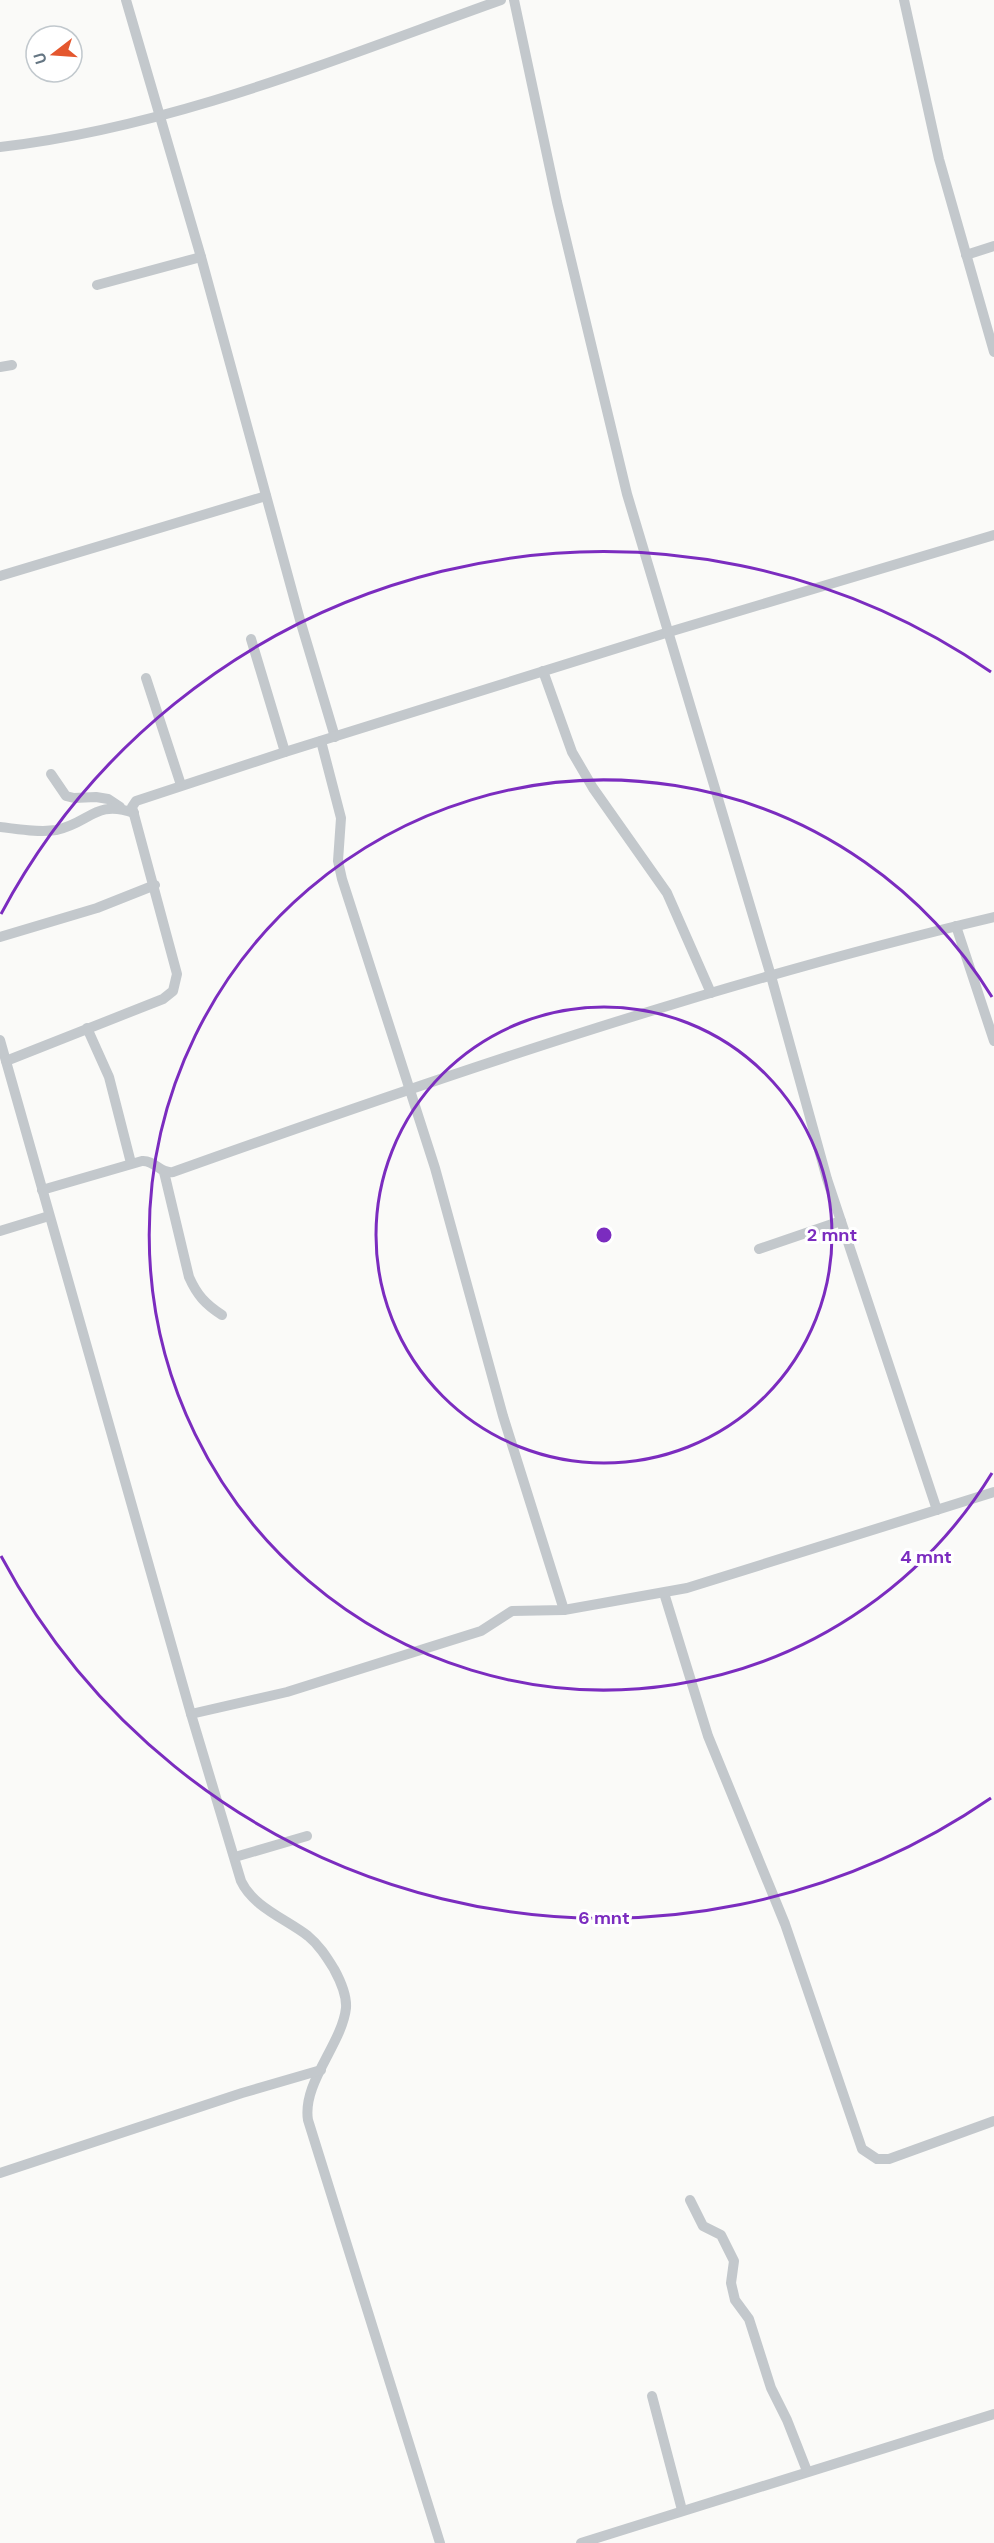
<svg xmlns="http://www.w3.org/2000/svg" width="994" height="2543" font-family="'DM Sans',sans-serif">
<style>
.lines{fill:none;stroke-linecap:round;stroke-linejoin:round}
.street{stroke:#c3c8cc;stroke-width:10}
.ring{fill:none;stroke:#7b2cbf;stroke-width:3}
.centre{fill:#7b2cbf;stroke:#fff;stroke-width:3}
.ring-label{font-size:18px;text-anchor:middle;font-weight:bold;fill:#7b2cbf;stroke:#fff;stroke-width:6;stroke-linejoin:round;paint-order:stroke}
</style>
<rect width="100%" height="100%" fill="#fafaf8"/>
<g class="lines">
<!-- street -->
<g class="street">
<path d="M126,0L201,257L300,620L335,737"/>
<path d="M514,0L557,202L627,494L771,976L827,1179L937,1510"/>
<path d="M904,0L939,159L994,352"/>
<path d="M0,147C173,127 338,58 501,0"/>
<path d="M966,255L994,246"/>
<path d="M97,285L201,257"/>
<path d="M0,367L12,365"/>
<path d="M0,576L266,496"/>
<path d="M251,639L285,752"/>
<path d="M543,671L572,752L593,788L667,893L711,993"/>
<path d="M146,678L181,785"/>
<path d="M321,741L341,818L338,861L342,879L435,1168L503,1416L564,1610"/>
<path d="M51,774L66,796L74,798L96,797L108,799L120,807"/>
<path d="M0,827C18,829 38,833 56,830C90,823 95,799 134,813"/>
<path d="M956,926L994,1041"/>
<path d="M0,937L97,908L155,885"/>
<path d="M87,1028L109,1077L131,1163"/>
<path d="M0,1040L191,1714L241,1881C253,1907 286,1919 308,1936C319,1945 326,1956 334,1969C340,1980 347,1994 346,2008C342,2044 302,2083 308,2120L440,2543"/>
<path d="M6,1061L163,999L173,991L177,974L132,807L136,801L285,752L669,632L994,535"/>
<path d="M164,1172L189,1277C197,1295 205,1304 222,1315"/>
<path d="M42,1190L142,1161C155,1160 160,1174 173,1172C443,1076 714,983 994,917"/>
<path d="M0,1231L49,1216"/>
<path d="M759,1249L841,1221"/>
<path d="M664,1593L708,1736L785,1924L862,2149L877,2159H889L994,2121"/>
<path d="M191,1714L287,1692L481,1631L512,1611L564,1610L687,1588L994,1492"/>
<path d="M235,1857L307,1836"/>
<path d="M0,2173L242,2093L321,2070"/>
<path d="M690,2200L703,2226L721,2235L734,2261L731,2283L735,2300L749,2319L771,2388L787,2420L807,2471"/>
<path d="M652,2396L682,2510"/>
<path d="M581,2543L994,2414"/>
</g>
</g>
<!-- distance rings -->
<g class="ring">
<circle cx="604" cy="1235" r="228"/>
<path d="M992 1473A455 455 0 1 1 992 997"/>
<path d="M991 1798A683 683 0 0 1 1 1556M1 914A683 683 0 0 1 991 672"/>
</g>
<circle cx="604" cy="1235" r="9" class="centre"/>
<g class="ring-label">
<text x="832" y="1241">2 mnt</text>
<text x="926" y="1563">4 mnt</text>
<text x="604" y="1924">6 mnt</text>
</g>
<!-- north arrow -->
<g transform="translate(54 54) rotate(253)"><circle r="28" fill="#ffffff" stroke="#c1c8cd" stroke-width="1.5"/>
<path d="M0-4.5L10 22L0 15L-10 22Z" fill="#e4572e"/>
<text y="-9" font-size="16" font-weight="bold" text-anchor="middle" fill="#657683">U</text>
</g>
</svg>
